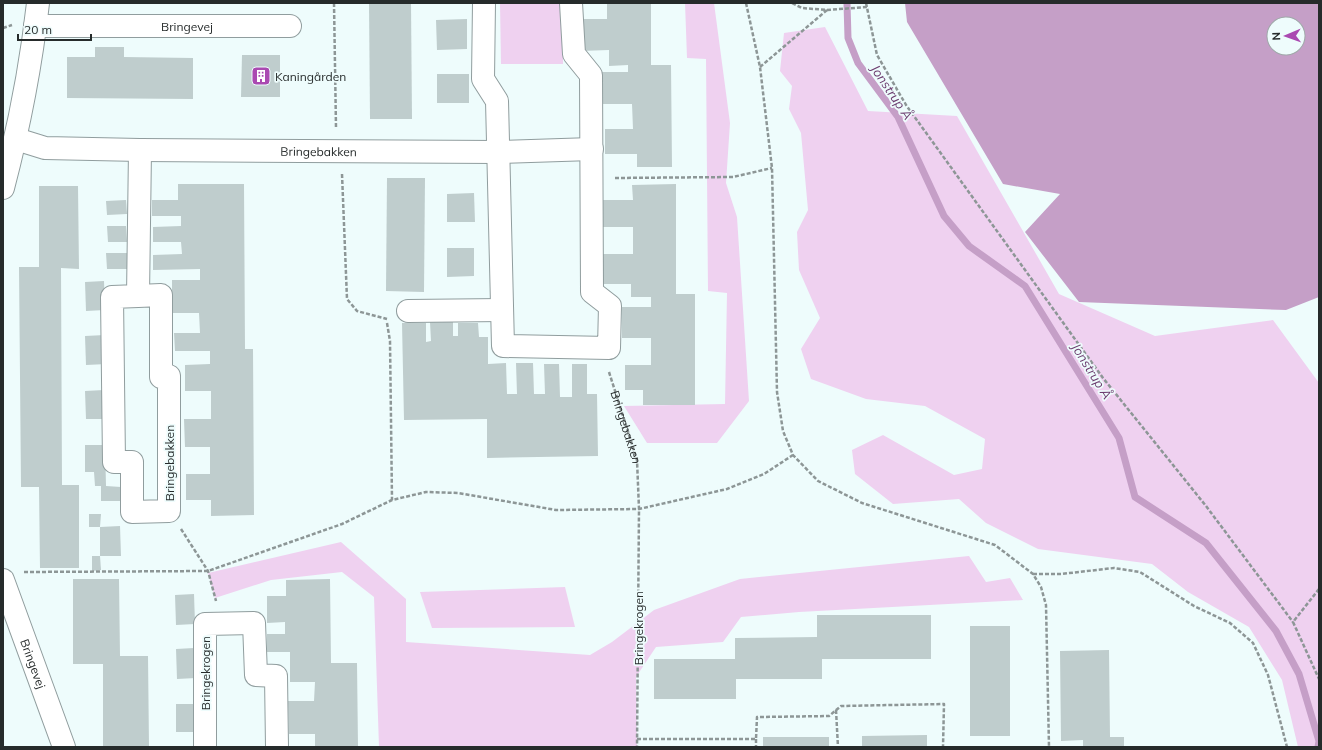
<svg xmlns="http://www.w3.org/2000/svg" width="1322" height="750" font-family="Mulish,sans-serif">
<style>
.green{fill:#efd1f0}
.water{fill:#c59fc7;fill-rule:evenodd}
.lines{fill:none;stroke-linecap:round;stroke-linejoin:round}
.stream{stroke:#c59fc7;stroke-width:7}
.building{fill:#bfcdcd}
.minor-casing{stroke:#909d9e;stroke-width:24}
.path{stroke:#8d9696;stroke-width:2.5;stroke-dasharray:4 2;stroke-linecap:butt}
.minor{stroke:#fff;stroke-width:22}
.labels{text-anchor:middle;dominant-baseline:central;stroke-width:3.5;stroke-linejoin:round;paint-order:stroke}
.street-label{font-size:12px;fill:#262b2b;stroke:#eefcfc}
.poi-label{font-size:12px;fill:#262b2b;stroke:#eefcfc;text-anchor:start}
.water-label{font-size:13px;font-style:italic;fill:#6b3b6e;stroke:#eefcfc}
</style>
<rect width="100%" height="100%" fill="#eefcfc"/>
<!-- green -->
<g class="green">
<path d="M500,3H563V64H501Z"/>
<path d="M685,3H714L730,123L726,183L737,217L749,401L717,443H647L624,406L725,404L727,293L708,291L706,59L687,58Z"/>
<path d="M825,27L868,111L957,116L1059,294L1155,336L1273,320L1319,383V747H1298L1282,680L1249,627L1188,592L1152,564L1038,549L986,523L959,499L893,504L855,474L852,450L883,435L954,475L982,469L985,439L925,406L866,399L811,379L801,349L820,318L799,270L797,232L808,210L801,133L789,109L792,86L780,71L784,33Z"/>
<path d="M341,542L406,599V642L590,655L612,642L654,610L740,579L969,556L986,582L1010,578L1023,600L799,612L741,617L723,642L656,647L636,677L637,747H379L374,597L342,572L271,580L215,598L208,573Z"/>
<path d="M565,587L575,627L432,628L420,592Z"/>
</g>
<!-- water -->
<path class="water" d="M905,3H1319V297L1286,310L1079,302L1025,232L1060,194L1003,184L907,22ZM1274,24H1298V48H1274Z"/>
<g class="lines">
<!-- stream -->
<path class="stream" d="M847,3L848,38L858,63L898,117L944,216L969,246L1025,286L1119,438L1135,497L1206,543L1276,631L1299,674L1319,741L1318,747"/>
</g>
<!-- building -->
<g class="building">
<path d="M369,3H411L412,119H370Z"/>
<path d="M607,3H651V65H671L672,167H637V154H605V129H633L632,104H600V72H628V65L609,66V50L580,51V19H607Z"/>
<path d="M467,19V49L437,50L436,20Z"/>
<path d="M95,47H124V57L193,58V99L67,98V57H95Z"/>
<path d="M242,55H280V97H241Z"/>
<rect x="437" y="74" width="32" height="29"/>
<path d="M387,178H425L424,292L386,291Z"/>
<path d="M178,184H244L245,349H253L254,515L211,516V500H186V474H210V447H185L184,419H211V391H185V365L210,364V351H175L174,333H200L199,313H172V280H200V269L153,270V255L182,254L181,242H153V227L181,226V216H152V200H178Z"/>
<path d="M676,184V294H695V405H643V390H625V365H651V338H622V307H651V297H631V284H601V254H633V227H603V200H633L632,185Z"/>
<path d="M39,186H78L79,269L61,268L62,485H79V568H40L39,487H21L19,267H39Z"/>
<path d="M474,193L475,222H447V194Z"/>
<path d="M126,200L127,214L107,215L106,201Z"/>
<path d="M107,226H126L127,242H108Z"/>
<path d="M447,248H474V276L447,277Z"/>
<path d="M106,253H128V269H107Z"/>
<path d="M104,281L105,310L86,311L85,282Z"/>
<path d="M430,322H453V336H458V323H478L479,337H488V364L506,363L507,394H517L516,363H533L534,394H545L544,364H559L560,397H572V364H587V394H597L598,456L487,458V419L404,420L402,323H426V342L431,341Z"/>
<path d="M105,335L107,364L86,365L85,336Z"/>
<path d="M104,390L106,419H86L85,391Z"/>
<path d="M85,445H105L106,486L121,487L122,501H101V486H95L94,472H85Z"/>
<path d="M89,514H101L100,527H89Z"/>
<path d="M120,526L121,556H100V527Z"/>
<path d="M92,556H100L101,570L92,571Z"/>
<path d="M73,579H119L120,656H148L149,747H103V664H73Z"/>
<path d="M330,579L331,663H357L358,747H315V734H289L288,701H314L315,682H290V652H267V634H285V622L267,623V596H286V580Z"/>
<path d="M194,594L195,624L176,625L175,595Z"/>
<path d="M817,615H931V659H822V679H736V699H654V659H735V638L817,637Z"/>
<rect x="970" y="626" width="40" height="110"/>
<path d="M194,648L196,678L177,679L176,649Z"/>
<path d="M1109,650L1110,737H1124V747H1083V740L1061,741L1060,651Z"/>
<rect x="176" y="704" width="20" height="28"/>
<path d="M927,735V747H862V736Z"/>
<rect x="763" y="737" width="66" height="10"/>
</g>
<g class="lines">
<defs>
<g id="minor">
<path d="M484,3L483,79L497,101L503,346L609,348L610,306L592,292L591,75L574,54L571,3"/>
<path id="s2" d="M35,26H290"/>
<path id="s3" d="M16,139L45,148L140,150L498,152L592,149"/>
<path d="M3,188C19,127 31,66 38,3"/>
<path d="M138,296L161,295V377L169,376V511L132,512V462H114L112,297L138,296L140,150"/>
<path d="M408,311L502,310"/>
<path id="s4" d="M3,580L64,747"/>
<path d="M205,747V624L254,623L256,675L276,676L277,747"/>
</g>
</defs>
<!-- minor casing -->
<use href="#minor" class="minor-casing"/>
<!-- path -->
<g class="path">
<path d="M334,3L336,128"/>
<path d="M746,3L760,67L772,168L777,392L783,431L793,455L818,481L862,503L995,545L1033,574L1041,587L1046,605L1049,747"/>
<path d="M866,3L877,55L906,105L1103,378L1206,506L1293,622"/>
<path d="M827,10L867,7"/>
<path d="M3,28L12,25"/>
<path d="M760,67L827,10L802,8L792,3"/>
<path d="M342,174L347,299L357,311L387,319"/>
<path d="M615,178L733,177L772,168"/>
<path d="M387,323L390,341L392,500"/>
<path id="s1" d="M609,372L637,460L639,509L637,747"/>
<path d="M181,529L208,571L216,601"/>
<path d="M24,572L208,571L342,524L392,500L426,492L458,493L556,510L639,509L727,489L764,474L793,455"/>
<path d="M1033,574H1061L1114,568L1140,572L1194,606L1230,623L1253,643L1268,675L1287,747"/>
<path d="M1319,589L1293,622L1319,679"/>
<path d="M836,710L838,747"/>
<path d="M637,739H756L757,717L829,716L841,706L944,704L943,747"/>
<path d="M756,739V747"/>
</g>
<!-- minor -->
<use href="#minor" class="minor"/>
</g>
<!-- icons -->
<defs>
<symbol id="building-square" viewBox="-11 -11 22 22"><rect x="-9" y="-9" width="18" height="18" rx="4" fill="#aa49b1" stroke="#eefcfc"/><path d="M-4-6H4V6H1V3H-1V6H-4ZM-2.5-4.3h1.7v1.8h-1.7ZM.8-4.3h1.7v1.8H.8ZM-2.5-1h1.7V.8h-1.7ZM.8-1h1.7V.8H.8Z" fill="#fff"/></symbol>
</defs>
<g fill-rule="evenodd">
<use href="#building-square" x="250" y="65" width="22" height="22"/>
</g>
<g class="labels">
<!-- street labels -->
<g class="street-label">
<text stroke="none"><textPath href="#s2" startOffset="152">Bringevej</textPath></text>
<text stroke="none"><textPath href="#s3" startOffset="304">Bringebakken</textPath></text>
<text stroke="none"><textPath href="#s1" startOffset="58">Bringebakken</textPath></text>
<text transform="translate(169 463) rotate(-90)">Bringebakken</text>
<text transform="translate(638 628) rotate(-90)">Bringekrogen</text>
<text stroke="none"><textPath href="#s4" startOffset="89">Bringevej</textPath></text>
<text transform="translate(205 673) rotate(-90)">Bringekrogen</text>
</g>
<!-- poi labels -->
<g class="poi-label">
<text x="275" y="76">Kaningården</text>
</g>
<!-- water labels -->
<g class="water-label">
<text transform="translate(892 92) rotate(56)">Jonstrup Å</text>
<text transform="translate(1092 371) rotate(58)">Jonstrup Å</text>
</g>
</g>
<!-- border -->
<rect width="1322" height="750" fill="none" stroke="#262b2b" stroke-width="8"/>
<!-- north arrow -->
<g transform="translate(1286 36) rotate(268)"><circle r="19" fill="#eefcfc" stroke="#9ea8a8"/>
<path d="M0-3L7 15L0 10L-7 15Z" fill="#aa49b1"/>
<text y="-6" font-size="11" font-weight="bold" text-anchor="middle" fill="#262b2b">N</text>
</g>
<!-- scale -->
<path d="M18 34v6h73v-6" fill="none" stroke="#262b2b" stroke-width="2"/>
<text x="24" y="34" font-size="12" fill="#262b2b" stroke="#eefcfc" stroke-width="3" paint-order="stroke">20 m</text>
</svg>
